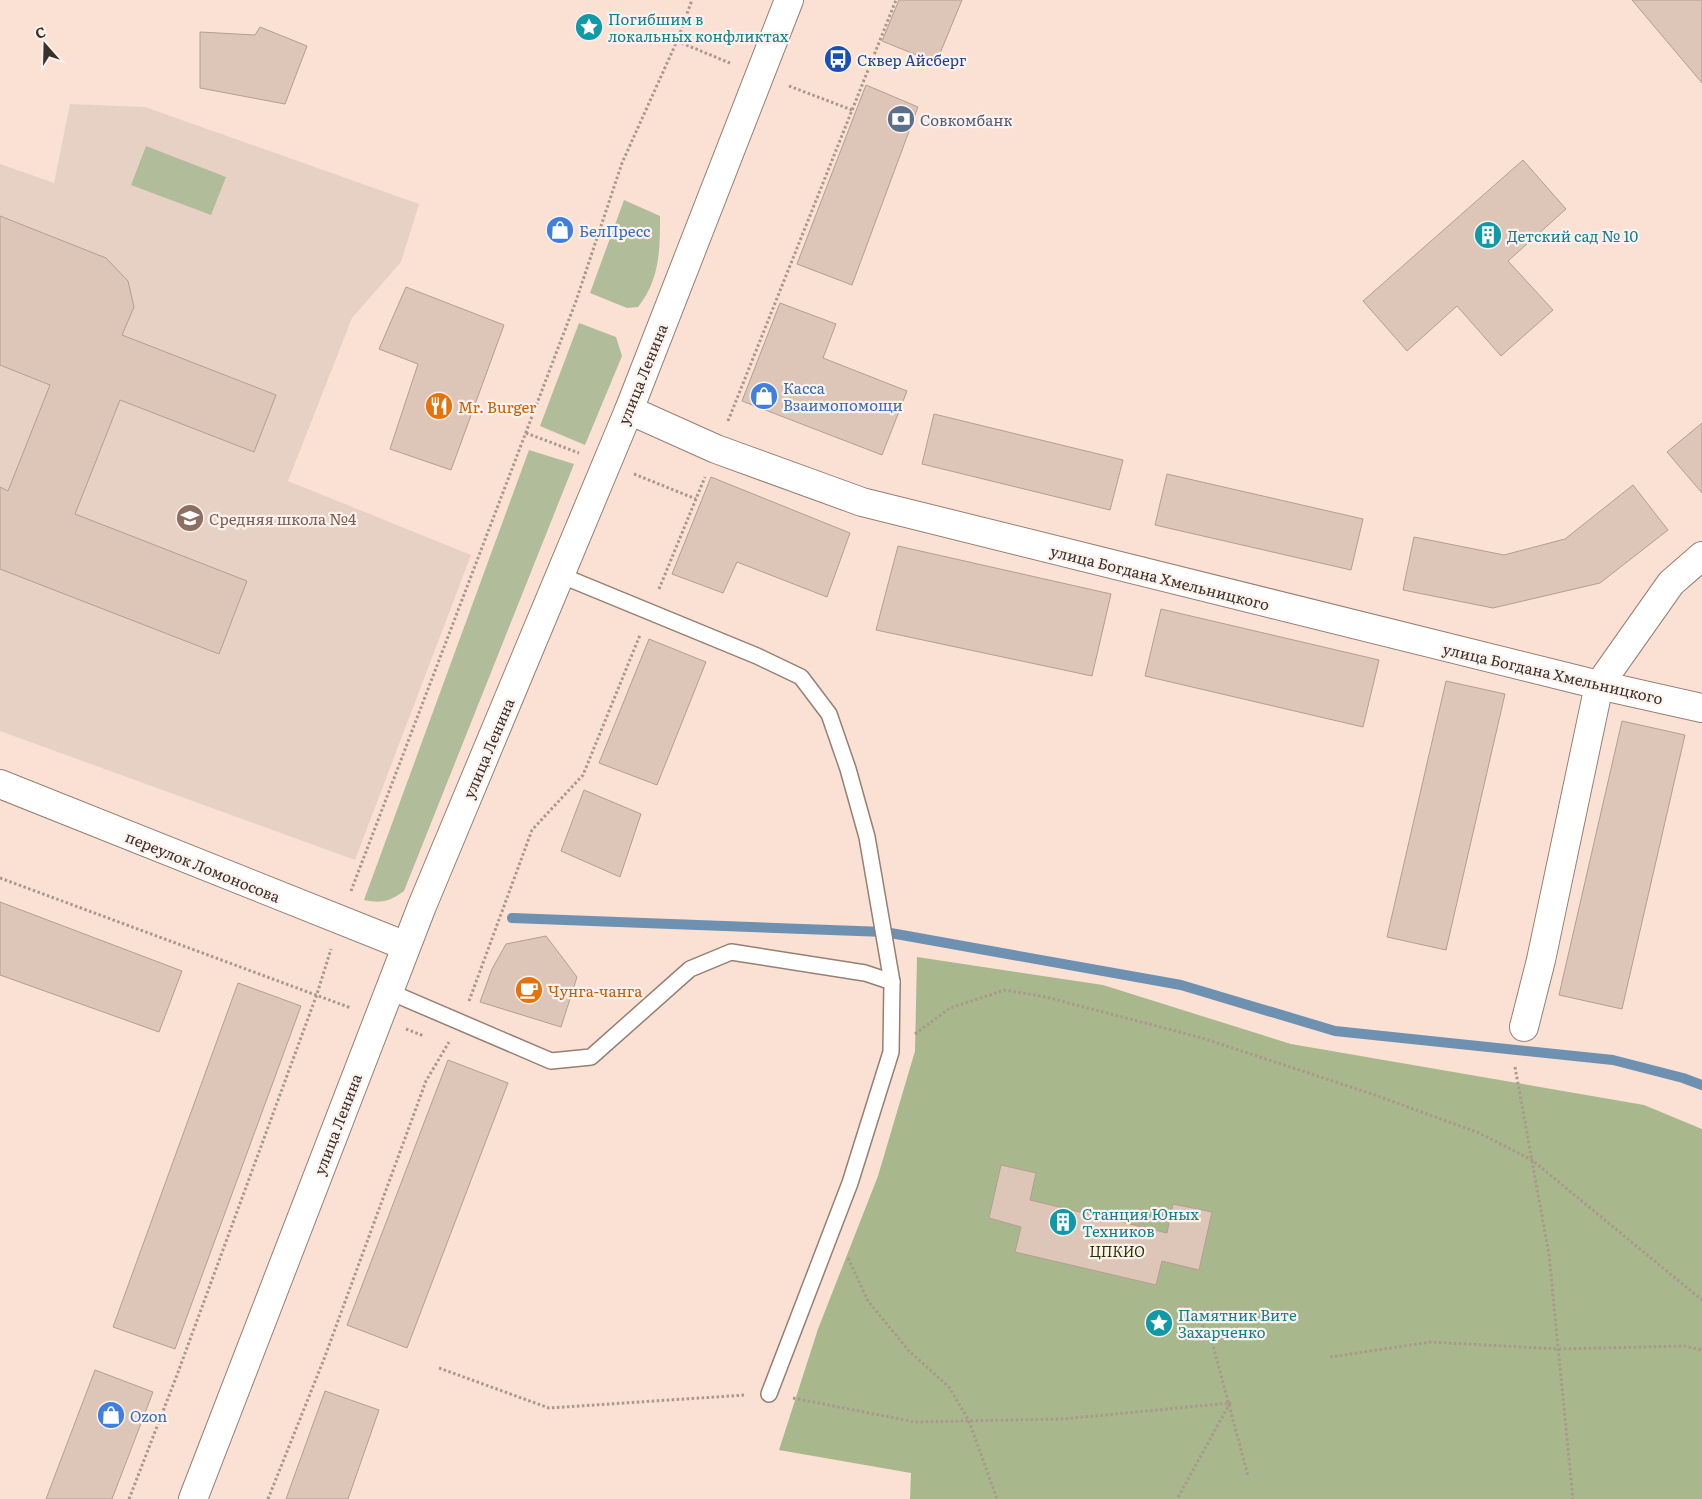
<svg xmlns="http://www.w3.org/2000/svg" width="1702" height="1499" font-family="Literata,serif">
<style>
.education{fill:#e7d1c5}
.green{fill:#b1bd9a}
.forest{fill:#a9b88c}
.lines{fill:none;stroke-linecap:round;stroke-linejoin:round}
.stream{stroke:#6e90b1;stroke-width:10}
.building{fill:#ddc6b7;stroke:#b49e8f}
.service-casing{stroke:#967f73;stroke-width:18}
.minor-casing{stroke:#967f73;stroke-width:30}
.tertiary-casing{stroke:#967f73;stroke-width:30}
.path{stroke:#aa988d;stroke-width:3;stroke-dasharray:2.5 2.5;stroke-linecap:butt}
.service{stroke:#fff;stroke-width:15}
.minor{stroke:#fff;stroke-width:28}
.tertiary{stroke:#fff;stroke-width:28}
.labels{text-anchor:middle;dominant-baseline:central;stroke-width:4.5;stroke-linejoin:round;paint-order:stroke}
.culture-label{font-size:15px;fill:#0d838f;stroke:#fcf1ec;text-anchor:start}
.transit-label{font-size:15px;fill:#164399;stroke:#fcf1ec;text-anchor:start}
.service-label{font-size:15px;fill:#4e5e75;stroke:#fcf1ec;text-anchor:start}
.shop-label{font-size:15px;fill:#366cbe;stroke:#fcf1ec;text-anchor:start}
.street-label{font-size:15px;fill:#3a312b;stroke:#fcf1ec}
.food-label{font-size:15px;fill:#c56008;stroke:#fcf1ec;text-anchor:start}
.education-label{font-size:15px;fill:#785e54;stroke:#fcf1ec;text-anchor:start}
.park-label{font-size:15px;font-style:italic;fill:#273300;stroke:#fcf1ec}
</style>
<rect width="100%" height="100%" fill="#fae1d3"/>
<!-- education -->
<path class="education" d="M70,104L145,107L419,204L401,262L352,318L288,481L471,555L355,860L0,731V164L54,183Z"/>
<!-- green -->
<g class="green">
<path d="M146,146L226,177L211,215L131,185Z"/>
<path d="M624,200L660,216C660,250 660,279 638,307L627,308L590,293Z"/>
<path d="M579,323L616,337L622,356L585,445L540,426Z"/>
<path d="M529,450L574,464L404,891C390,901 382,904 364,900Z"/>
</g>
<!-- forest -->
<path class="forest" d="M917,957L1103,985L1291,1044L1644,1105L1702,1129V1499H910L911,1473L779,1450L818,1329L878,1176L915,1051Z"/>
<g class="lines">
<!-- stream -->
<path class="stream" d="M512,918L885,932L1181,985L1335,1031L1613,1060L1683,1078L1702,1085"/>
</g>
<!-- building -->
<g class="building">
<path d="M899,0H962L936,63L882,41Z"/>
<path d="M1632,0H1702V83Z"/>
<path d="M260,27L307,46L285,104L200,88V32L255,35Z"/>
<path d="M866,85L918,107L852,285L797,264Z"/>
<path d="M1523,160L1566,209L1508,261L1553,310L1501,356L1457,306L1407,351L1363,301Z"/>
<path d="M0,216L106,258L128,281L134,307L122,335L276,395L254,452L120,400L75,514L247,581L219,654L0,569V487L8,491L50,385L0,365Z"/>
<path d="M406,287L504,325L451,470L390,449L418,364L379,349Z"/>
<path d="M780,303L836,324L823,358L907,391L882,455L742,401Z"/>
<path d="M934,414L1123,460L1110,510L922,464Z"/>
<path d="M1702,423V493L1667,452Z"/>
<path d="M1167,474L1363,519L1351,570L1155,525Z"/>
<path d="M711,477L850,533L827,597L737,562L723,593L672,574Z"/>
<path d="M1633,485L1668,530L1600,583L1493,608L1403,590L1414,537L1504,555L1565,539Z"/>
<path d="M898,546L1111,594L1092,676L876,630Z"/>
<path d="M1161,609L1379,660L1363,727L1145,676Z"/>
<path d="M649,639L706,662L657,785L599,763Z"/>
<path d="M1446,681L1505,694L1446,950L1387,937Z"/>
<path d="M1622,721L1685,735L1622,1009L1559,995Z"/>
<path d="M584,790L641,814L620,877L561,851Z"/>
<path d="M0,902L182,971L159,1032L0,975Z"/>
<path d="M546,936L577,977L561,1027L480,1002L492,969L506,944Z"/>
<path d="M238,983L301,1006L175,1349L113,1327Z"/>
<path d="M448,1060L508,1083L407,1348L347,1325Z"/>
<path d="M1001,1165L1036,1173L1030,1200L1167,1233L1173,1204L1212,1212L1199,1270L1162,1261L1156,1285L1015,1252L1021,1227L989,1218Z"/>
<path d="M95,1370L153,1392L112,1499H46Z"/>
<path d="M325,1391L379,1410L348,1499H286Z"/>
</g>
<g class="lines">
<defs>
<g id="service">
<path d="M560,575L757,656L801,677L829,714L848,769L867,837L892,982"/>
<path d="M390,992L551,1061L591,1057L690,969L731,952L865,973L892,982L891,1052L850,1183L769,1394"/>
</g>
<g id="minor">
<path d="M1599,685L1702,708"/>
<path d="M0,784L406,946"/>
<path d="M1524,1027L1541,960L1599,685L1671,583L1702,556"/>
</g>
<g id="tertiary">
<path d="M629,410L716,449L862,502L1599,685"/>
<path d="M193,1499L422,906L629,410L789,0"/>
</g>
</defs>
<!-- service casing -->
<use href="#service" class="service-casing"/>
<!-- minor casing -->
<use href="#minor" class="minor-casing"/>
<!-- tertiary casing -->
<use href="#tertiary" class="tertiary-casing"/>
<!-- path -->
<g class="path">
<path d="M677,41L732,64"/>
<path d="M789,86L852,110"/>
<path d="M728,421L896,0"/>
<path d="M526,433L579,453"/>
<path d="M634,474L696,499"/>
<path d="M659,589L705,477"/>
<path d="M0,878L351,1008"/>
<path d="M351,891L576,301L622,163L677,41L692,0"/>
<path d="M469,1001L532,830L583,775L640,635"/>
<path d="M406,1029L424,1036"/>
<path d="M915,1034L950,1008L1005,990L1046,997L1202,1038L1375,1095L1479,1133L1532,1160L1702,1300"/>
<path d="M1515,1067L1549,1255L1573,1499"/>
<path d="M848,1258L868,1301L909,1351L949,1387L969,1421L997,1499"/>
<path d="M1185,1307L1210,1334L1248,1476"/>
<path d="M1330,1357L1431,1342L1558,1349L1684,1346L1702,1350"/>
<path d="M439,1368L549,1408L745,1395"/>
<path d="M793,1398L915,1422L1063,1419L1230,1403L1177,1499"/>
<path d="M129,1499L177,1375L317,994L331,949"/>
<path d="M268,1499L324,1359L426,1081L449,1042"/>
</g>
<!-- service -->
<use href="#service" class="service"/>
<!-- minor -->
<use href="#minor" class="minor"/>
<!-- tertiary -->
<use href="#tertiary" class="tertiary"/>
</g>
<!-- icons -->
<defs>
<symbol id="sight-disc" viewBox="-11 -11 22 22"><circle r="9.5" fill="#0f9aa8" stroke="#fcf1ec"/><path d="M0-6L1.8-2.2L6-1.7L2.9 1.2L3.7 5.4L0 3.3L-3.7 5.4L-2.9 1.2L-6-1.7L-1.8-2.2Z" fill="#fff"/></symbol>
<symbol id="bus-disc" viewBox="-11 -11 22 22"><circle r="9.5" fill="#1a4fb4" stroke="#fcf1ec"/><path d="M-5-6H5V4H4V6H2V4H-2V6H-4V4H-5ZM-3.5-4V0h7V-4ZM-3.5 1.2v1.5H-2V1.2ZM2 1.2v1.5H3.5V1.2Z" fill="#fff"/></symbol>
<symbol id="bank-disc" viewBox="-11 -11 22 22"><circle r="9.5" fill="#5c6f8a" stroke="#fcf1ec"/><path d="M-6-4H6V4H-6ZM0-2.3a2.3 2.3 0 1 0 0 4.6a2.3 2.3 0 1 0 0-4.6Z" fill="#fff"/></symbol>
<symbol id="shop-disc" viewBox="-11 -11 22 22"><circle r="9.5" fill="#3f7fe0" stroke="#fcf1ec"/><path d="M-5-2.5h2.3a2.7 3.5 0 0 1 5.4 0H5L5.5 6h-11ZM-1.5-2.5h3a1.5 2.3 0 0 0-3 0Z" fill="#fff"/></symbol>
<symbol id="building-disc" viewBox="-11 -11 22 22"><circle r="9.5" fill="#0f9aa8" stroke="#fcf1ec"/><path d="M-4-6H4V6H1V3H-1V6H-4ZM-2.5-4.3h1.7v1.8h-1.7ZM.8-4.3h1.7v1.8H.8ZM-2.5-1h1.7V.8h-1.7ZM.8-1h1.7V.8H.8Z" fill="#fff"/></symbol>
<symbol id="restaurant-disc" viewBox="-11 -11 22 22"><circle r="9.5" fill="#e8710a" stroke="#fcf1ec"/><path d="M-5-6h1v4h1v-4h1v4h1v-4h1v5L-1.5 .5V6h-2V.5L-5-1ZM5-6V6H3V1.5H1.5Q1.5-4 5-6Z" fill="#fff"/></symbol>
<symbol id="school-disc" viewBox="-11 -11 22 22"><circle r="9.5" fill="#8d6e63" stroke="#fcf1ec"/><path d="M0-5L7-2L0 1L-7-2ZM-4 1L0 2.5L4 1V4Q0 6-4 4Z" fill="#fff"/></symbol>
<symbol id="cafe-disc" viewBox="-11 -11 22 22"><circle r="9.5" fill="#e8710a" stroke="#fcf1ec"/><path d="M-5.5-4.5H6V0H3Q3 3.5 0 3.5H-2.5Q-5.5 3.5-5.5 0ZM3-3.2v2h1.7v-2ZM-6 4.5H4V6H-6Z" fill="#fff"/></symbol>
</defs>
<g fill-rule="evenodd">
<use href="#sight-disc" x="573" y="11" width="32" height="32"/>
<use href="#bus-disc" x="822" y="43" width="32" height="32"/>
<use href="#bank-disc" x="885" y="103" width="32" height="32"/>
<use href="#shop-disc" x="544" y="214" width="32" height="32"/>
<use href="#building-disc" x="1472" y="219" width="32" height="32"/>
<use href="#shop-disc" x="748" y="380" width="32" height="32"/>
<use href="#restaurant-disc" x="423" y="390" width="32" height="32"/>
<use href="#school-disc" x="174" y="502" width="32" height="32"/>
<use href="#cafe-disc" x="513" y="974" width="32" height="32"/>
<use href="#building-disc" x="1047" y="1206" width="32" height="32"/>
<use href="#sight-disc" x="1143" y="1307" width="32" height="32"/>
<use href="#shop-disc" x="95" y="1399" width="32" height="32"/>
</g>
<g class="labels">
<!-- culture labels -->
<g class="culture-label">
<text x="608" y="18">Погибшим в<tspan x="608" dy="17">локальных конфликтах</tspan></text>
<text x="1507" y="235">Детский сад № 10</text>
<text x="1082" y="1213">Станция Юных<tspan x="1082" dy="17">Техников</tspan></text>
<text x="1178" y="1314">Памятник Вите<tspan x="1178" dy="17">Захарченко</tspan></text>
</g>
<!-- transit labels -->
<g class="transit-label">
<text x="857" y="59">Сквер Айсберг</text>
</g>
<!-- service labels -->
<g class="service-label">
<text x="920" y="119">Совкомбанк</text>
</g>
<!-- shop labels -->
<g class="shop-label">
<text x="579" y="230">БелПресс</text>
<text x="783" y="387">Касса<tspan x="783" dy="17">Взаимопомощи</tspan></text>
<text x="130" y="1415">Ozon</text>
</g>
<!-- street labels -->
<g class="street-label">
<text transform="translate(642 374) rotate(-68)">улица Ленина</text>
<text transform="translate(1160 577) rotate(14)">улица Богдана Хмельницкого</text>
<text transform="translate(1553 673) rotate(13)">улица Богдана Хмельницкого</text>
<text transform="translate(488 748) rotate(-67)">улица Ленина</text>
<text transform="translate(203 866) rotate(22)">переулок Ломоносова</text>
<text transform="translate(337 1124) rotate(-69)">улица Ленина</text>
</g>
<!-- food labels -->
<g class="food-label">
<text x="458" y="406">Mr. Burger</text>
<text x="548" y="990">Чунга-чанга</text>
</g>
<!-- education labels -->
<g class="education-label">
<text x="209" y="518">Средняя школа №4</text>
</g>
<!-- park labels -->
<g class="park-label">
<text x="1117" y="1250">ЦПКИО</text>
</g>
</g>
<!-- north arrow -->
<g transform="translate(45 45) rotate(340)" stroke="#fcf1ec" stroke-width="4" paint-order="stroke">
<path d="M0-4L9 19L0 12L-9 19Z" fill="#3a312b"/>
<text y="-8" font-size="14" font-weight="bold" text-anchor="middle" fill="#3a312b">С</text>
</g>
</svg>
